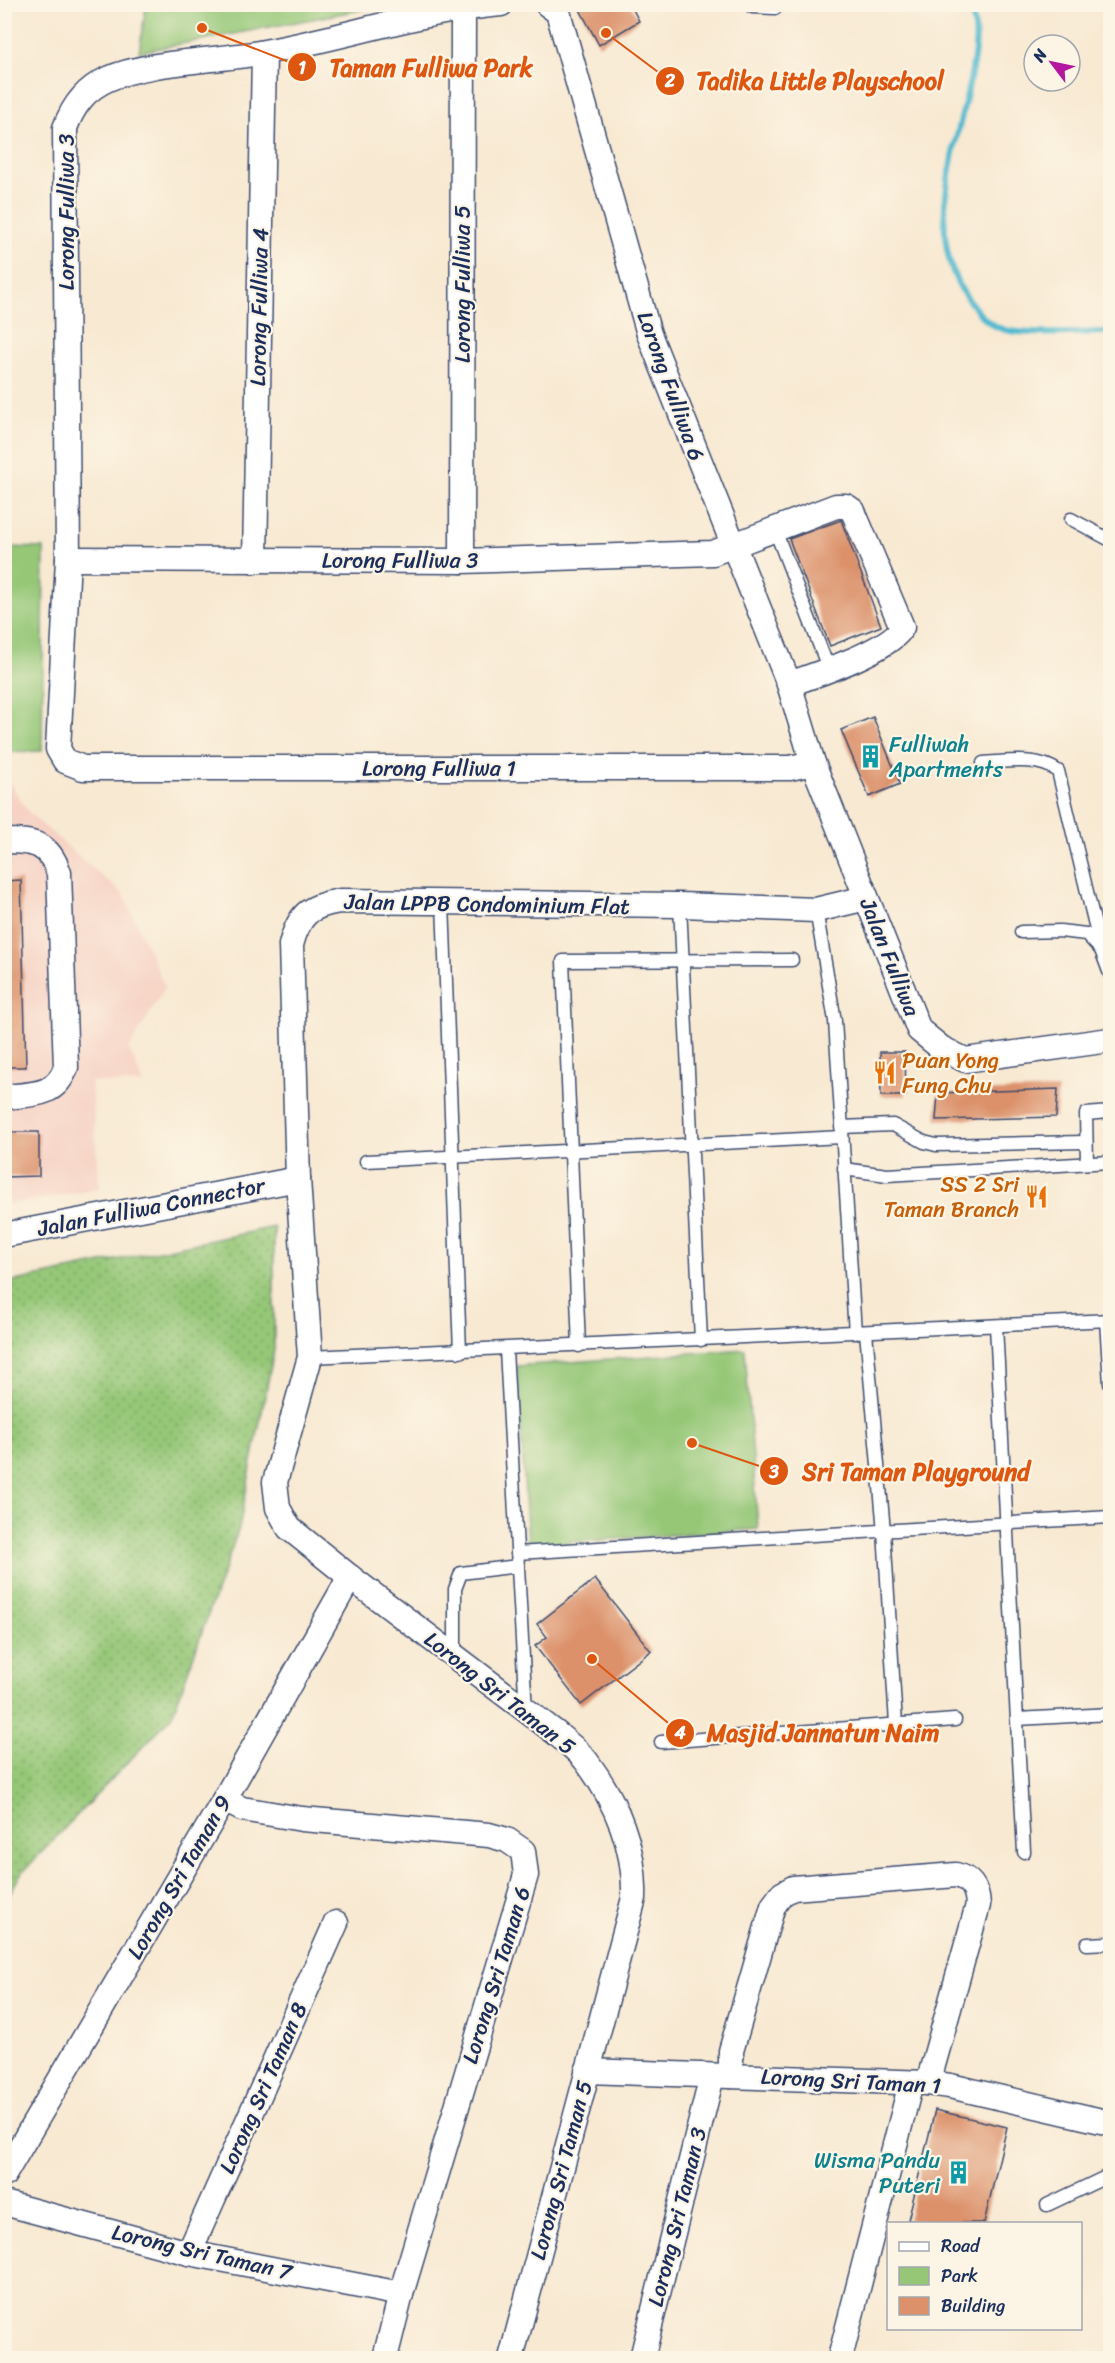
<svg xmlns="http://www.w3.org/2000/svg" width="1115" height="2363" font-family="Sriracha,sans-serif">
<style>
.built{fill:#f6d2c4}
.grass{fill:url(#grass-dots);stroke:#587b6a;stroke-width:1.5}
.green{fill:#95c777;stroke:#587b6a;stroke-width:1.5}
.lines{fill:none;stroke-linecap:round;stroke-linejoin:round}
.stream{stroke:#52bacf;stroke-width:6}
.building{fill:#dc916b}
.service-casing{stroke:#3c4b6f;stroke-width:15}
.minor-casing{stroke:#3c4b6f;stroke-width:27}
.service{stroke:#fff;stroke-width:12}
.minor{stroke:#fff;stroke-width:24}
.labels{text-anchor:middle;dominant-baseline:central;stroke-width:4.5;stroke-linejoin:round;paint-order:stroke}
.street-label{font-size:22px;fill:#1b2f5e;stroke:#fcf5e5}
.culture-label{font-size:22px;fill:#0d838f;stroke:#fcf5e5;text-anchor:start}
.food-label{font-size:22px;fill:#c56008;stroke:#fcf5e5;text-anchor:start}
.leader{fill:none;stroke:#de5710;stroke-width:2}
.callout-dot{fill:#de5710;stroke:#fcf5e5;stroke-width:2}
.mark-label{font-size:18px;text-anchor:middle;font-weight:bold;fill:#fff}
.callout-label{font-size:24px;text-anchor:middle;font-weight:bold;fill:#de5710;stroke:#fcf5e5;stroke-width:4.5;stroke-linejoin:round;paint-order:stroke}
</style>
<defs>
<pattern id="grass-dots" width="8" height="8" patternUnits="userSpaceOnUse" patternTransform="scale(1.5)"><rect width="8" height="8" fill="#95c777"/><path d="M2 2h.1M6 6h.1" fill="none" stroke="#79a265" stroke-width="1.8" stroke-linecap="round"/></pattern>
</defs>
<rect width="100%" height="100%" fill="#fcf5e5"/>
<filter id="ink" filterUnits="userSpaceOnUse"><feTurbulence type="fractalNoise" baseFrequency=".0167" numOctaves="2"/><feDisplacementMap in="SourceGraphic" scale="12" xChannelSelector="R" yChannelSelector="G"/><feConvolveMatrix kernelMatrix="1 2 1 2 8 2 1 2 1" color-interpolation-filters="sRGB"/></filter>
<filter id="wash" filterUnits="userSpaceOnUse"><feTurbulence type="fractalNoise" baseFrequency=".008" numOctaves="4" result="noise"/><feDisplacementMap in="SourceGraphic" scale="24" xChannelSelector="R" yChannelSelector="G"/><feGaussianBlur stdDeviation="1.35" result="paint"/><feColorMatrix in="noise" values="0 0 0 0 0 0 0 0 0 0 0 0 0 0 0 0 0 1.4 0 .05"/><feComposite in="paint" operator="in"/></filter>
<g filter="url(#wash)">
<rect width="100%" height="100%" fill="#f8e9d2"/>
<!-- built -->
<path class="built" d="M4,774L29,813L124,895L165,987L129,1049L143,1084L91,1082L100,1189L5,1205Z"/>
<!-- grass -->
<path class="grass" d="M274,1227V1350L239,1528L172,1716L20,1875L5,1902V1283Z"/>
<!-- green -->
<g class="green">
<path d="M146,5V4L386,5L139,52Z"/>
<path d="M5,547L44,548L42,751L5,752Z"/>
<path d="M745,1349L758,1529L528,1545L517,1366Z"/>
</g>
<g class="lines">
<!-- stream -->
<g class="stream">
<path d="M967,4C981,27 975,55 970,80C956,149 920,241 971,303C981,317 992,328 1010,331C1041,336 1079,332 1110,332"/>
<path d="M1107,2358L1110,2353"/>
</g>
</g>
<g id="blocks">
<!-- building -->
<g class="building">
<path d="M577,4H630L639,21L599,45Z"/>
<path d="M841,520L881,626L830,646L789,539Z"/>
<path d="M873,717L900,784L869,797L841,730Z"/>
<path d="M21,880L26,1067H4V881Z"/>
<path d="M880,1052H905L906,1096H881Z"/>
<path d="M1058,1089L1056,1117L936,1120L938,1093Z"/>
<path d="M4,1132H39V1176L4,1177Z"/>
<path d="M595,1579L651,1651L581,1705L535,1646L547,1637L537,1624Z"/>
<path d="M935,2110L1007,2127L984,2223H924L908,2220Z"/>
</g>
</g>
</g>
<g filter="url(#ink)">
<use href="#blocks" fill-opacity="0" stroke="#3c4b6f" stroke-width="1.5"/>
<g class="lines">
<defs>
<g id="service">
<path d="M752,7L776,8L779,4"/>
<path d="M1071,519L1110,540"/>
<path d="M775,530L829,670"/>
<path d="M983,763C1008,762 1036,756 1058,771L1101,950L1110,974"/>
<path d="M443,903L460,1352"/>
<path d="M680,905L701,1340"/>
<path d="M816,910L835,1021L855,1333"/>
<path d="M1021,932L1060,931L1086,934L1100,949"/>
<path d="M841,1127L893,1125L924,1142L936,1145L1085,1142"/>
<path d="M366,1161L842,1137"/>
<path d="M1087,1163L1086,1114L1110,1112"/>
<path d="M844,1169L887,1175L1110,1162"/>
<path d="M1106,1320L1110,1384"/>
<path d="M996,1326L1024,1852"/>
<path d="M866,1332L884,1531L896,1724"/>
<path d="M579,1346L563,961L792,960"/>
<path d="M506,1350L526,1712"/>
<path d="M310,1357L1110,1320"/>
<path d="M517,1553L1110,1517"/>
<path d="M455,1656V1589L461,1573L518,1566"/>
<path d="M1017,1719L1110,1714"/>
<path d="M661,1742L955,1720"/>
<path d="M1087,1944L1110,1943"/>
<path d="M1047,2205L1110,2175"/>
</g>
<g id="minor">
<path d="M501,4C420,11 343,38 264,52C219,61 148,61 108,79C85,89 73,106 65,128L68,559L58,749L65,761L83,768H790L813,763"/>
<path d="M547,4L558,12L649,334L789,684L813,763L919,1030L941,1048L965,1060L1110,1040"/>
<path d="M68,559L462,561L713,553L836,506H846L853,511L902,627C893,649 813,676 789,684"/>
<path d="M255,561L264,53"/>
<path d="M462,561L463,7"/>
<path d="M4,841C34,841 49,843 59,873L66,1067C56,1097 32,1094 4,1097"/>
<path d="M4,1235L298,1179"/>
<path d="M224,1800L242,1809L302,1819L489,1835L507,1840L523,1851L526,1875L401,2294L385,2358"/>
<path d="M587,2071L928,2083L950,2086L1110,2123"/>
<path d="M731,2076V2051L773,1906L782,1894L793,1888L956,1875C972,1879 977,1889 978,1905L928,2083"/>
<path d="M4,2175L224,1800L350,1577"/>
<path d="M4,2203L189,2253L401,2294"/>
<path d="M189,2253L336,1923"/>
<path d="M511,2358L634,1898C636,1849 616,1801 587,1762C579,1751 566,1742 556,1733L350,1577L289,1528L278,1508L275,1482L310,1357L298,1179L291,945C299,914 309,906 340,901L680,905L816,910L866,898"/>
<path d="M642,2358L712,2076"/>
<path d="M840,2358L911,2083"/>
</g>
</defs>
<!-- service casing -->
<use href="#service" class="service-casing"/>
<!-- minor casing -->
<use href="#minor" class="minor-casing"/>
<!-- service -->
<use href="#service" class="service"/>
<!-- minor -->
<use href="#minor" class="minor"/>
</g>
</g>
<!-- icons -->
<defs>
<symbol id="building-bare" viewBox="-9 -9 18 18"><path d="M-4-6H4V6H1V3H-1V6H-4ZM-2.5-4.3h1.7v1.8h-1.7ZM.8-4.3h1.7v1.8H.8ZM-2.5-1h1.7V.8h-1.7ZM.8-1h1.7V.8H.8Z" fill="#0f9aa8" stroke="#fcf5e5" stroke-width="2.5" paint-order="stroke"/></symbol>
<symbol id="restaurant-bare" viewBox="-9 -9 18 18"><path d="M-5-6h1v4h1v-4h1v4h1v-4h1v5L-1.5 .5V6h-2V.5L-5-1ZM5-6V6H3V1.5H1.5Q1.5-4 5-6Z" fill="#e8710a" stroke="#fcf5e5" stroke-width="2.5" paint-order="stroke"/></symbol>
</defs>
<g fill-rule="evenodd">
<use href="#building-bare" x="854" y="740" width="33" height="33"/>
<use href="#restaurant-bare" x="868" y="1056" width="33" height="33"/>
<use href="#restaurant-bare" x="1020" y="1180" width="33" height="33"/>
<use href="#building-bare" x="942" y="2156" width="33" height="33"/>
</g>
<g class="labels">
<!-- street labels -->
<g class="street-label">
<text transform="translate(66 212) rotate(-90)">Lorong Fulliwa 3</text>
<text transform="translate(462 284) rotate(-90)">Lorong Fulliwa 5</text>
<text transform="translate(259 307) rotate(-89)">Lorong Fulliwa 4</text>
<text transform="translate(671 386) rotate(70)">Lorong Fulliwa 6</text>
<text x="400" y="560">Lorong Fulliwa 3</text>
<text x="439" y="768">Lorong Fulliwa 1</text>
<text transform="translate(487 904) rotate(1)">Jalan LPPB Condominium Flat</text>
<text transform="translate(890 957) rotate(68)">Jalan Fulliwa</text>
<text transform="translate(151 1207) rotate(-11)">Jalan Fulliwa Connector</text>
<text transform="translate(500 1693) rotate(38)">Lorong Sri Taman 5</text>
<text transform="translate(179 1877) rotate(-60)">Lorong Sri Taman 9</text>
<text transform="translate(496 1975) rotate(-73)">Lorong Sri Taman 6</text>
<text transform="translate(851 2081) rotate(3)">Lorong Sri Taman 1</text>
<text transform="translate(263 2088) rotate(-66)">Lorong Sri Taman 8</text>
<text transform="translate(561 2170) rotate(-75)">Lorong Sri Taman 5</text>
<text transform="translate(677 2217) rotate(-76)">Lorong Sri Taman 3</text>
<text transform="translate(202 2252) rotate(13)">Lorong Sri Taman 7</text>
</g>
<!-- culture labels -->
<g class="culture-label">
<text x="889" y="744">Fulliwah<tspan x="889" dy="25">Apartments</tspan></text>
<text x="940" y="2160" text-anchor="end">Wisma Pandu<tspan x="940" dy="25">Puteri</tspan></text>
</g>
<!-- food labels -->
<g class="food-label">
<text x="902" y="1060">Puan Yong<tspan x="902" dy="25">Fung Chu</tspan></text>
<text x="1019" y="1184" text-anchor="end">SS 2 Sri<tspan x="1019" dy="25">Taman Branch</tspan></text>
</g>
</g>
<!-- callouts -->
<path class="leader" d="M202 28L302 67M606 33L670 81M692 1443L774 1471M592 1659L680 1733"/>
<g class="callout-dot">
<circle cx="202" cy="28" r="6"/>
<circle cx="606" cy="33" r="6"/>
<circle cx="692" cy="1443" r="6"/>
<circle cx="592" cy="1659" r="6"/>
<circle cx="302" cy="67" r="15"/>
<circle cx="670" cy="81" r="15"/>
<circle cx="774" cy="1471" r="15"/>
<circle cx="680" cy="1733" r="15"/>
</g>
<g class="mark-label">
<text x="302" y="74">1</text>
<text x="670" y="87">2</text>
<text x="774" y="1478">3</text>
<text x="680" y="1739">4</text>
</g>
<g class="callout-label">
<text x="431" y="76">Taman Fulliwa Park</text>
<text x="820" y="89">Tadika Little Playschool</text>
<text x="916" y="1480">Sri Taman Playground</text>
<text x="823" y="1741">Masjid Jannatun Naim</text>
</g>
<!-- margin -->
<rect width="1115" height="2363" fill="none" stroke="#fcf5e5" stroke-width="24"/>
<!-- legend -->
<rect x="887" y="2222" width="195" height="108" fill="#fcf5e5" stroke="#a2a6af" stroke-width="1.5"/>
<rect x="899" y="2242" width="30" height="9" fill="#ffffff" stroke="#a2a6af" stroke-width="1.5"/>
<text x="941" y="2252" font-size="18" fill="#1b2f5e">Road</text>
<rect x="899" y="2267" width="30" height="18" fill="#95c777" stroke="#a2a6af" stroke-width="1.5"/>
<text x="941" y="2282" font-size="18" fill="#1b2f5e">Park</text>
<rect x="899" y="2297" width="30" height="18" fill="#dc916b" stroke="#a2a6af" stroke-width="1.5"/>
<text x="941" y="2312" font-size="18" fill="#1b2f5e">Building</text>
<!-- north arrow -->
<g transform="translate(1052 63) rotate(302)"><circle r="28" fill="#fcf5e5" stroke="#a2a6af" stroke-width="1.5"/>
<path d="M0-4.5L10 22L0 15L-10 22Z" fill="#b5179e"/>
<text y="-9" font-size="16" font-weight="bold" text-anchor="middle" fill="#1b2f5e">N</text>
</g>
</svg>
